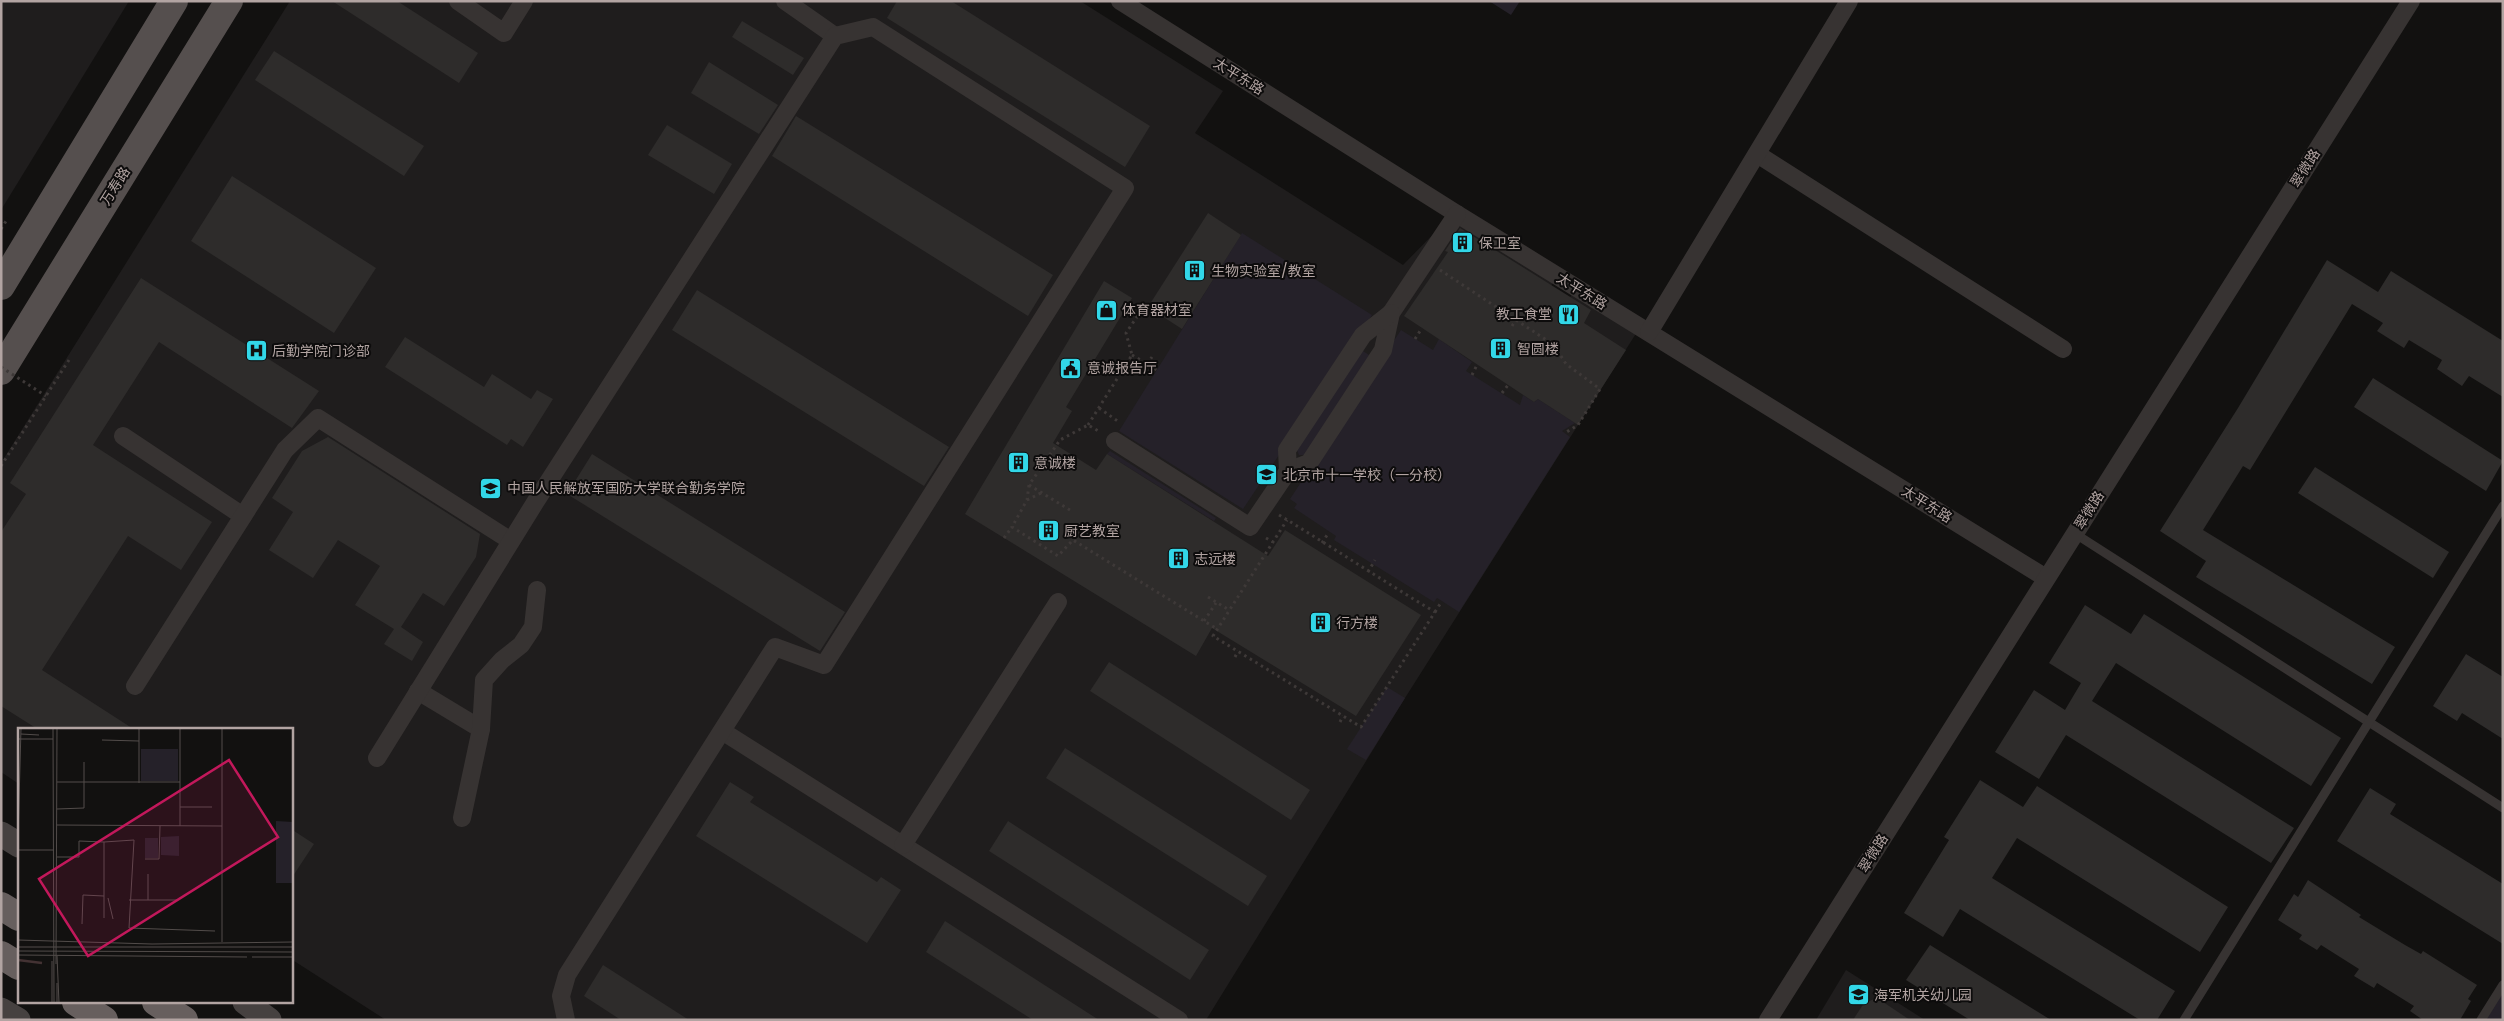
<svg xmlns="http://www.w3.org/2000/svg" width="2504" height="1021" font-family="Poppins,'Noto Sans SC',sans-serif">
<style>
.built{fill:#1f1d1d}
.green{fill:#252129}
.building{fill:#2e2c2b}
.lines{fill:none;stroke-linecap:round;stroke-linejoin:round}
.path{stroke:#3e3938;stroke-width:3;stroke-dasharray:2.5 4;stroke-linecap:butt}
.lane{stroke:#373332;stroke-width:9}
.street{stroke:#373332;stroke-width:18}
.secondary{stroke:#464140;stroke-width:25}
.primary{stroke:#554f4e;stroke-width:28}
.highway{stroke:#675f5e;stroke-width:28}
.path-bridge{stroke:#3e3938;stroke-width:3;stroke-dasharray:2.5 4;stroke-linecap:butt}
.labels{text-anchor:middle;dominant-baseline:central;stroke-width:4;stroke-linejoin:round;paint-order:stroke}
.street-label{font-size:14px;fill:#b2a4a2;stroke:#0d0c0c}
.poi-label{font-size:14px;fill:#b2a4a2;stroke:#0d0c0c;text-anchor:start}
.inset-river{fill:none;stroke:#433233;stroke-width:2.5}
.inset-road{fill:none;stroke:#524c4a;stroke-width:1}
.view{fill:#c2185b;fill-opacity:0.15;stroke:#c2185b;stroke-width:2.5}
.inset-edge{fill:none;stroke:#b2a4a2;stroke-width:2.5}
</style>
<rect width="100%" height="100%" fill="#121110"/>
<!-- built -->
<g class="built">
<path d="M1,1H129L1,210Z"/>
<path d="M290,1H1080L1223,91L1195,133L1403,265L1450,217L1554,281L1548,291L1567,303L1573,292L1637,332L1405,698L1206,1020H386L291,959V730H19V784L1,772V463Z"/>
<path d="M1846,970L1925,1020H1816Z"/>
</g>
<!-- green -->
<g class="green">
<path d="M1489,1H1520L1511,15Z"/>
<path d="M1242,233L1372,315L1243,509L1119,431Z"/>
<path d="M1401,330L1433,350L1439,339L1472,362L1466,371L1520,405L1523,395L1534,402L1538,399L1575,423L1562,431L1570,437L1459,612L1437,598L1434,602L1334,540L1336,536L1294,508L1297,504L1290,499Z"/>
<path d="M1360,349L1372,357L1308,455H1299L1295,446Z"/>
<path d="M1110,451L1216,518L1214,521L1107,454Z"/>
<path d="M1387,687L1405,698L1366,760L1347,749Z"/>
<path d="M2503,985V1020H2481Z"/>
</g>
<!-- building -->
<g class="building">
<path d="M332,1H397L478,53L459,83Z"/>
<path d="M897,1H951L1150,126L1125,167L887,18Z"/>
<path d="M742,21L804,58L793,75L732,37Z"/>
<path d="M274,51L424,146L404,176L255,80Z"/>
<path d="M709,62L778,105L759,134L691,93Z"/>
<path d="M796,116L1053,275L1028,316L772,156Z"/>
<path d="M667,125L732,164L714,194L648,155Z"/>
<path d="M232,176L376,268L334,333L191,241Z"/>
<path d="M1208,213L1241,235L1182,329L1148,307Z"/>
<path d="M1460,228L1591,310L1584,323L1626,350L1578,425L1538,399L1534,402L1404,316L1448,252L1445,251Z"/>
<path d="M2327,260L2378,292L2391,271L2503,341V397L2469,376L2462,386L2437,369L2442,360L2409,340L2404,348L2377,331L2383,323L2352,304L2250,470L2243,466L2203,530L2395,647L2372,684L2196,577L2206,561L2160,531L2238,408Z"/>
<path d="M141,278L319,391L292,428L159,342L93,445L212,522L181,570L128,536L42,670L135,730H39L1,706V532L26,494L10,483Z"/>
<path d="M1104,281L1132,298L1066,407L1072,411L1053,443L1096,470L1107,454L1268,556L1285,530L1421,615L1356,716L1212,628L1196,656L965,514Z"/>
<path d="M697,290L949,447L924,486L672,330Z"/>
<path d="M405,337L484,387L492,374L531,399L537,390L553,399L523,447L511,439L507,445L385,367Z"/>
<path d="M2373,378L2503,461L2486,491L2354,407Z"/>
<path d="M328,437L480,534L476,557L444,606L423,593L401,627L423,642L412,661L384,644L394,629L355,605L380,566L338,540L313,578L269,550L293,512L272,498L302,451Z"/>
<path d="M592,454L845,612L820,651L567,494Z"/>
<path d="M2315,467L2449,552L2433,578L2298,493Z"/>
<path d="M2085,605L2131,634L2144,614L2341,738L2311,786L2116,663L2092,701L2294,828L2271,863L2066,735L2039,779L1995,752L2034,690L2065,710L2081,683L2049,663Z"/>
<path d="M2466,654L2503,677V739L2462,713L2457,721L2433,706Z"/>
<path d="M1109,662L1310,790L1291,820L1090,691Z"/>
<path d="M1065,748L1267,876L1248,906L1046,778Z"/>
<path d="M1980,780L2023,807L2037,786L2228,907L2200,952L2017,838L1992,878L2175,991L2157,1020H2140L1960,909L1943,937L1904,913L1949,840L1944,837Z"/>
<path d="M730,782L754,797L750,802L877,882L881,877L901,890L867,943L696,836Z"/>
<path d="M2370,788L2396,804L2390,814L2503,884V944L2337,841Z"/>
<path d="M1008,821L1209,950L1190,980L989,851Z"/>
<path d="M291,829L314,844L291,879Z"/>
<path d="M2308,880L2361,915L2359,917L2405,945L2421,954L2423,951L2477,985L2468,999L2471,1001L2460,1020H2423L2410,1011L2414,1006L2377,983L2374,988L2354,976L2359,969L2321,945L2317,950L2299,939L2302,935L2278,920L2294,894L2298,897Z"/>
<path d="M945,921L1099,1020H1033L926,952Z"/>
<path d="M1930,945L2051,1020H1970L1906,980Z"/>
<path d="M603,965L689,1020H621L584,996Z"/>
<path d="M1877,998L1910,1020H1853L1864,1003Z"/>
</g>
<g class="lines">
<!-- path -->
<g class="path">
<path d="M1,229L8,218"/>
<path d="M1440,270L1554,345L1566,364L1600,389L1578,425L1565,433"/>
<path d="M1512,326L1516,320"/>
<path d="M1415,339L1422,328"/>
<path d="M1132,355L1157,370"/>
<path d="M1147,364L1152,357"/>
<path d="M1472,375L1477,365"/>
<path d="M1502,393L1508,385"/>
<path d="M1099,408L1119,422"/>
<path d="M1088,425L1132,355L1126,333L1145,305"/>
<path d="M1,466L69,360"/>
<path d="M1029,485L1027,500L1012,527L1058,556L1073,540L1217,629"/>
<path d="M1027,500L1041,493"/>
<path d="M1070,510L1029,485L1060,440L1088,425L1100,432"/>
<path d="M1279,515C1332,547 1383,581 1435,612L1361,727L1213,636L1287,520"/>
<path d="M1004,538L1012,527"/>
<path d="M1266,538L1273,542"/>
<path d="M1322,543L1329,532"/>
<path d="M1368,572L1375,560"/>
<path d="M1208,597L1229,610"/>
<path d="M1435,612L1442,601"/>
<path d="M1204,621L1216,603"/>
<path d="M1235,657L1238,651"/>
<path d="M1340,722L1343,716"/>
</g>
<!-- lane -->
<g class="lane">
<path d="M2074,533L2503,808"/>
<path d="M2184,1020L2503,506"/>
<path d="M2481,1020L2503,985"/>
</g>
<!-- street -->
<g class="street">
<path d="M458,1L504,33L524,1"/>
<path d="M785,1L835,36"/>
<path d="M1120,1L1457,214L2046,578"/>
<path d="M1757,154L2063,349"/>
<path d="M1649,332L1849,1"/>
<path d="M123,436L243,516"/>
<path d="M1115,441L1250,527L1288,471L1309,463L1313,457L1383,350L1391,313L1457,214"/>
<path d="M1288,471L1287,450L1363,335L1391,313"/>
<path d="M135,686L285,450L318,418L511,541"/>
<path d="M418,691L481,729"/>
<path d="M722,731L1179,1020"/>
<path d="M377,758L536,501L835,36L873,27L1125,188L824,665L775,647L567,975L561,996L566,1020"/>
<path d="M462,818L481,729L484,680L502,660L521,645L533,627L537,590"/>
<path d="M903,845L1058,602"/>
<path d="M1768,1020L2411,1"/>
</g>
<!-- secondary -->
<g class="secondary">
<path d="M1,834L19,845"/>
<path d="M245,1002L269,1020"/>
<path d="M1,1010L18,1020"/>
</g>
<!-- primary -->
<g class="primary">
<path d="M1,286L174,1"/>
<path d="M1,371L229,1"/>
</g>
<!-- highway -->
<g class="highway">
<path d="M1,906L19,917"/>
<path d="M1,955L19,966"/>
<path d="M76,1002L104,1020"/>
<path d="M156,1002L184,1020"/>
</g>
<!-- path-bridge -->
<path class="path-bridge" d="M1,367L46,396"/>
</g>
<!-- icons -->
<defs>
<symbol id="building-square" viewBox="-11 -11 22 22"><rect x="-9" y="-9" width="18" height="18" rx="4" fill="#32d7e8" stroke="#0d0c0c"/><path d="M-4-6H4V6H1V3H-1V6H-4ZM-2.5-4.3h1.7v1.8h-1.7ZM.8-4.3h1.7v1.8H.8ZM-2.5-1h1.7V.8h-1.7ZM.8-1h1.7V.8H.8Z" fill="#111"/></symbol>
<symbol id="shop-square" viewBox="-11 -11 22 22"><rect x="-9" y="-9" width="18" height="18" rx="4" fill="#32d7e8" stroke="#0d0c0c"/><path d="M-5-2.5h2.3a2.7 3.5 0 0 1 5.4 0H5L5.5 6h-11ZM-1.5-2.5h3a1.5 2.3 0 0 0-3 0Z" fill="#111"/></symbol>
<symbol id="restaurant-square" viewBox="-11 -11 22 22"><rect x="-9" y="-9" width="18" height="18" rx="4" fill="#32d7e8" stroke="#0d0c0c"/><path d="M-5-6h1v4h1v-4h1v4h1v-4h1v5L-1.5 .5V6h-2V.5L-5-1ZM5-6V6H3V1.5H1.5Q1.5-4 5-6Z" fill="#111"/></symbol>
<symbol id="hospital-square" viewBox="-11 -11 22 22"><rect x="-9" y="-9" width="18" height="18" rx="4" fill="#32d7e8" stroke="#0d0c0c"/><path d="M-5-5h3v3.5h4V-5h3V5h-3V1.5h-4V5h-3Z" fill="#111"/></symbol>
<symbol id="civic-square" viewBox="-11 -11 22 22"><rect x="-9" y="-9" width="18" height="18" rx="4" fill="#32d7e8" stroke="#0d0c0c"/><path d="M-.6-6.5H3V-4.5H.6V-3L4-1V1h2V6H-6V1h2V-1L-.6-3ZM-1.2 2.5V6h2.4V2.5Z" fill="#111"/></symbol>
<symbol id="school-square" viewBox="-11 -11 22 22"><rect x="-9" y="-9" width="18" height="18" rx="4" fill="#32d7e8" stroke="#0d0c0c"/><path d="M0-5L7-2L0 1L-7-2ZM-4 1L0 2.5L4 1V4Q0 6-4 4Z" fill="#111"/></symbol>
<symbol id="university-square" viewBox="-11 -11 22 22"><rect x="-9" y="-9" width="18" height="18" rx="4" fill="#32d7e8" stroke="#0d0c0c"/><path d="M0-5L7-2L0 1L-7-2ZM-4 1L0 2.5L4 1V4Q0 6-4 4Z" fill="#111"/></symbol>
</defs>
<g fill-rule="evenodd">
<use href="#building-square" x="1450" y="230" width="25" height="25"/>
<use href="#building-square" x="1182" y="258" width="25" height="25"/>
<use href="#shop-square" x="1094" y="298" width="25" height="25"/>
<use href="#restaurant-square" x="1556" y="302" width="25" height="25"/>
<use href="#building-square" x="1488" y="336" width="25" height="25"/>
<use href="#hospital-square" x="244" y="338" width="25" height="25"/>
<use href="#civic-square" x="1058" y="356" width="25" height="25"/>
<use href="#building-square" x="1006" y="450" width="25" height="25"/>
<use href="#school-square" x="1254" y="462" width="25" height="25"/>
<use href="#university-square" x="478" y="476" width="25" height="25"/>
<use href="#building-square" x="1036" y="518" width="25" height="25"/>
<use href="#building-square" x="1166" y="546" width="25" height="25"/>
<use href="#building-square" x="1308" y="610" width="25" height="25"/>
<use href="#school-square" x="1846" y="982" width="25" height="25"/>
</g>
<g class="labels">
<!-- street labels -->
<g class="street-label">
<text transform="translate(1239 76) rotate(32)">太平东路</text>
<text transform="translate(2305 168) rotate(-58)">翠微路</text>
<text transform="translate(115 186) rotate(-58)">万寿路</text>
<text transform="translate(1582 291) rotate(32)">太平东路</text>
<text transform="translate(1927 504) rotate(32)">太平东路</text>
<text transform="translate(2089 510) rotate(-58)">翠微路</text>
<text transform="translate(1873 853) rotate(-58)">翠微路</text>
</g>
<!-- poi labels -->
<g class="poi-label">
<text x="1479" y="243">保卫室</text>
<text x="1211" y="271">生物实验室/教室</text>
<text x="1122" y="310">体育器材室</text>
<text x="1552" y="314" text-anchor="end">教工食堂</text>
<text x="1517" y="349">智圆楼</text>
<text x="272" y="351">后勤学院门诊部</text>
<text x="1087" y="368">意诚报告厅</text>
<text x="1034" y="463">意诚楼</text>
<text x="1283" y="475">北京市十一学校（一分校）</text>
<text x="507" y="488">中国人民解放军国防大学联合勤务学院</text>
<text x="1064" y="531">厨艺教室</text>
<text x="1194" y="559">志远楼</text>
<text x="1336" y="623">行方楼</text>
<text x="1874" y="995">海军机关幼儿园</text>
</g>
</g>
<!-- overview -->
<g transform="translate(18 728)">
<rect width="275" height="275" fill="#121110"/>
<path d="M123,21H160V53H123ZM258,93L275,94V155H258ZM161,108V128L143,127V109ZM127,110H140V130H127Z" fill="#252129"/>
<path class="inset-river" d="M0,232L24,235"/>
<path class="inset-road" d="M35,0L36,275M3,6L21,7M0,11H35M84,12L121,13M39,54H162M121,55V0M162,79H194M39,81L66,80V34M39,97L204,98M162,98V0M0,112L3,0M0,122H36M39,129H61V113L86,114M127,131H141L142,98M0,134V208M90,170L95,191M111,172H159M130,172V146M86,190V114L116,112L111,200L197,203M64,196L65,167L86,168M0,212L134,216L274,214M204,214V0M0,219H275M0,223L275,224M0,227L229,229M39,228L41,275M234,229H275M38,236L39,0M39,255V275M34,275V233"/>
<path class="view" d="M211,32L260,109L70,228L21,151Z"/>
<rect width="275" height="275" class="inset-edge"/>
</g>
<!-- border -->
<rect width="2504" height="1021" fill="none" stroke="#b2a4a2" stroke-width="5"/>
</svg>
